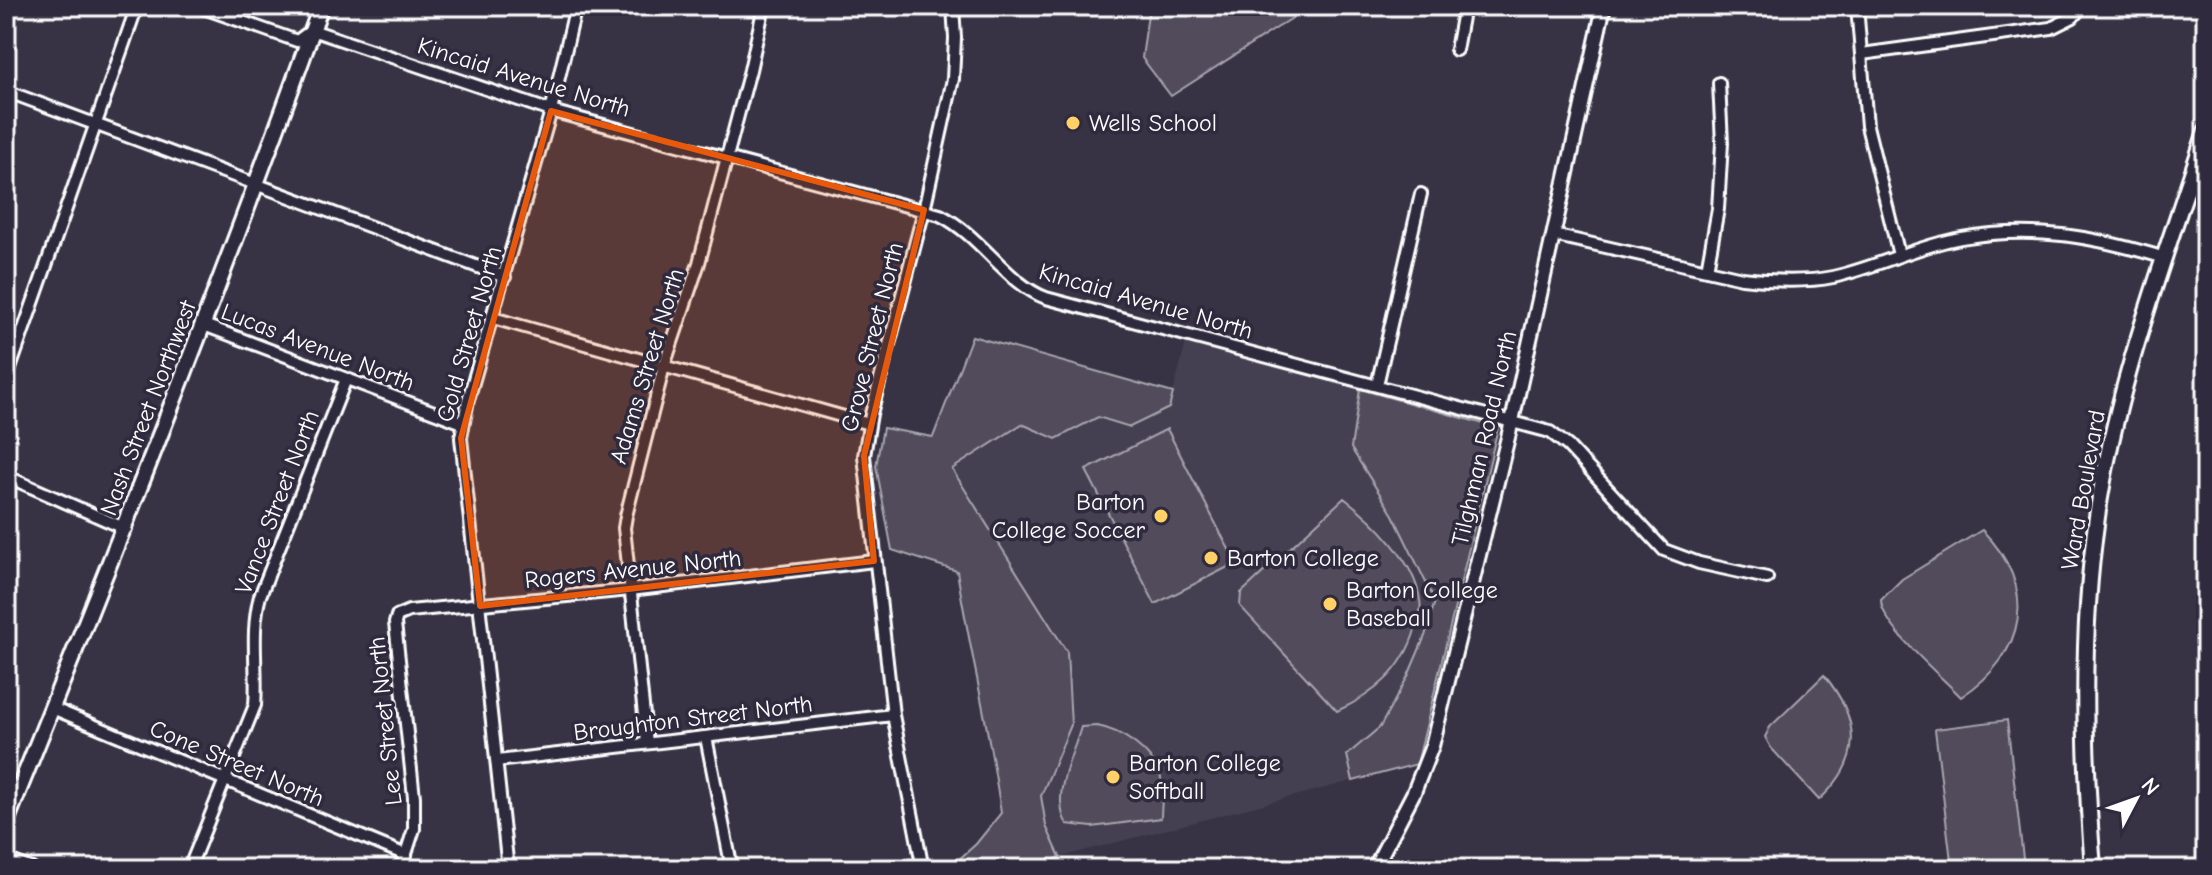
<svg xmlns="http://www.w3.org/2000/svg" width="2212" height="875" font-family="'Comic Neue',sans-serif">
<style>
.built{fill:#444051}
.green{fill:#514c5c;stroke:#a8a6ae;stroke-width:2}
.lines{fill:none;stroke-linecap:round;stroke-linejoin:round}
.minor-casing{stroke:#fff;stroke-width:16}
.tertiary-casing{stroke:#fff;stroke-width:18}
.secondary-casing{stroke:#fff;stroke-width:20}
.minor{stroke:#2f2a3d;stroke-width:10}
.tertiary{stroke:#2f2a3d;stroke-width:12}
.secondary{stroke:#2f2a3d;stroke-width:14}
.marked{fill:#e8590c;fill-opacity:0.2;stroke:#e8590c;stroke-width:6;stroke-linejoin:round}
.poi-dot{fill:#ffd166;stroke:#2f2a3d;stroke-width:3}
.labels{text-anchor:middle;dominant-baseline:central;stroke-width:7;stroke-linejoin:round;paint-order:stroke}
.street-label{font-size:24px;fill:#fff;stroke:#2f2a3d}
.poi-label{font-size:24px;fill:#fff;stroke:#2f2a3d;text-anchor:start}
</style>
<rect width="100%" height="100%" fill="#373345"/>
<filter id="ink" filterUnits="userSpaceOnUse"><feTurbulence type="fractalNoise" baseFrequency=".0125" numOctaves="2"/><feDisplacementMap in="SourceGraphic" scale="16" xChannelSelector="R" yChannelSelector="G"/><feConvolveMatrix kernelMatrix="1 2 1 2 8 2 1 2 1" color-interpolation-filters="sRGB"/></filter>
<g filter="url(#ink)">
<!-- built -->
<path class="built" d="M1186,343L1360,389L1351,448L1393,515L1435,601L1417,764L1060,857L1046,826L1041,795L1071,725L952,469L1022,424L1056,438L1098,417L1130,427L1169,408Z"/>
<!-- green -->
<g class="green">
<path d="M1149,6H1311L1171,96L1142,58Z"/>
<path d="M972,336L1173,393L1169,408L1130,427L1098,417L1056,439L1022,424L952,469L1067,652L1071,725L1041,796L1046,826L1060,857L1036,869H957L956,862L976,844L1001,813C990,732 970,652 957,571L892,550L876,466L883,428L933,437Z"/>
<path d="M1360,389L1498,428L1417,764L1353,781L1347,755L1380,727L1408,676L1425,636L1435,601L1393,515L1351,448Z"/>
<path d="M1167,429L1236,563L1155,604L1086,470Z"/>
<path d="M1344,498C1373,520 1415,561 1420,600C1422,610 1418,620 1415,630C1403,670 1375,694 1337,711L1240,606L1241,593Z"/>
<path d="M1982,530C2039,587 2027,654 1961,697C1942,677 1881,626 1881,600L1902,579Z"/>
<path d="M1824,675C1861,720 1863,760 1819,800L1771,748L1765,737L1770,727Z"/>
<path d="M2007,720L2024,867L1952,869L1935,729Z"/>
<path d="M1097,726C1121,730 1154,752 1161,778C1164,790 1161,805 1161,818L1092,827L1067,824C1050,797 1073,755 1081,727Z"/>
</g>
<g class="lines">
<defs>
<g id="minor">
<path d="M198,6L297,41L312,30L551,111L940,215C982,236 1006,283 1046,298L1550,432L1568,446L1664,550L1699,563L1767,578"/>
<path d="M1857,6L1867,126L1899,255"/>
<path d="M1456,50L1464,6"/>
<path d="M1862,54L2051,28L2073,17L2082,6"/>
<path d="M6,91L505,277"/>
<path d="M1553,235L1742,278C1772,281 1804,283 1833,277C1877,267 1917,246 1961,238C2035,225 2095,237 2165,258"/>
<path d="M1707,270L1718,209L1722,143L1719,83"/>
<path d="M493,318L869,424"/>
<path d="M204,325L463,423"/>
<path d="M6,380L137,6"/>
<path d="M1377,385L1421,194"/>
<path d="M6,476L126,529"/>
<path d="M52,708L406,855"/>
<path d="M706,737L732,869"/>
<path d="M647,743L624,528L626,516L664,366L699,263L750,70L764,6"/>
<path d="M497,761L893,715"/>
<path d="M6,859L32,869"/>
<path d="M189,869L255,705C258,668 250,633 260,596L346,379"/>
<path d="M401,869L414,829V797L395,623L397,616L409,611L630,590L874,561"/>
<path d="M508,869L461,438L468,400L551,111L576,6"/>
<path d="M923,869L893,715L864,456L871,414L924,210L953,79L955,38L953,6"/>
</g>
<path id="tertiary" d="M1374,869L1414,792L1432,746L1512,421L1604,6"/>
<g id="secondary">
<path d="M6,822C115,551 223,281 321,6"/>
<path d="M2093,869C2084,750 2080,636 2097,517C2116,385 2165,258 2206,131"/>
</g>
</defs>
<!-- minor casing -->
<use href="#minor" class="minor-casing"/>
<!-- tertiary casing -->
<use href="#tertiary" class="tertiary-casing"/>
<!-- secondary casing -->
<use href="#secondary" class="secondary-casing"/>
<!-- minor -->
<use href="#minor" class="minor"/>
<!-- tertiary -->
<use href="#tertiary" class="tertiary"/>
<!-- secondary -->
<use href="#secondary" class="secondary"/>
</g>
</g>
<!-- marked area -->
<path class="marked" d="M551,111L924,210L864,456L874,561L480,606L461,438Z"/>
<!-- markers -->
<g class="poi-dot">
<circle cx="1073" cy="123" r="8"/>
<circle cx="1161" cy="516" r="8"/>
<circle cx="1211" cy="558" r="8"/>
<circle cx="1330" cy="604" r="8"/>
<circle cx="1113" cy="777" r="8"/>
</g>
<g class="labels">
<!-- street labels -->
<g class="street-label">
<text transform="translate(524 77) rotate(17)">Kincaid Avenue North</text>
<text transform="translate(1146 301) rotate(16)">Kincaid Avenue North</text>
<text transform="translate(469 334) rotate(-74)">Gold Street North</text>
<text transform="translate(872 337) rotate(-76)">Grove Street North</text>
<text transform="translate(318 347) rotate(21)">Lucas Avenue North</text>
<text transform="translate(647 366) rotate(-73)">Adams Street North</text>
<text transform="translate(148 408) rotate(-69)">Nash Street Northwest</text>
<text transform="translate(1484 438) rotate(-77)">Tilghman Road North</text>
<text transform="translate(2083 490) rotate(-80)">Ward Boulevard</text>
<text transform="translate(277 502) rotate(-69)">Vance Street North</text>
<text transform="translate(633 569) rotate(-6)">Rogers Avenue North</text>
<text transform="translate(693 718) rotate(-7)">Broughton Street North</text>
<text transform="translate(385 721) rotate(-96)">Lee Street North</text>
<text transform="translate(237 763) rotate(23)">Cone Street North</text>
</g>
<!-- poi labels -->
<g class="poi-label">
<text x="1089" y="123">Wells School</text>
<text x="1145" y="502" text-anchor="end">Barton<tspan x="1145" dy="28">College Soccer</tspan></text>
<text x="1227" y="558">Barton College</text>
<text x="1346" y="590">Barton College<tspan x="1346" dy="28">Baseball</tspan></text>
<text x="1129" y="763">Barton College<tspan x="1129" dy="28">Softball</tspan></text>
</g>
</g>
<!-- margin -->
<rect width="2212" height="875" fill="none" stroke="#2f2a3d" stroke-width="32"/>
<rect x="16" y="16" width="2180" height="843" fill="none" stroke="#fff" stroke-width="3" filter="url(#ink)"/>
<!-- north arrow -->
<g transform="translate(2136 799) rotate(49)" stroke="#2f2a3d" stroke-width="6" paint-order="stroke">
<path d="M0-6L14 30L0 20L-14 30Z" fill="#ffffff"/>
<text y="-12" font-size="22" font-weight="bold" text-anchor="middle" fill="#ffffff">N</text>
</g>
</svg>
